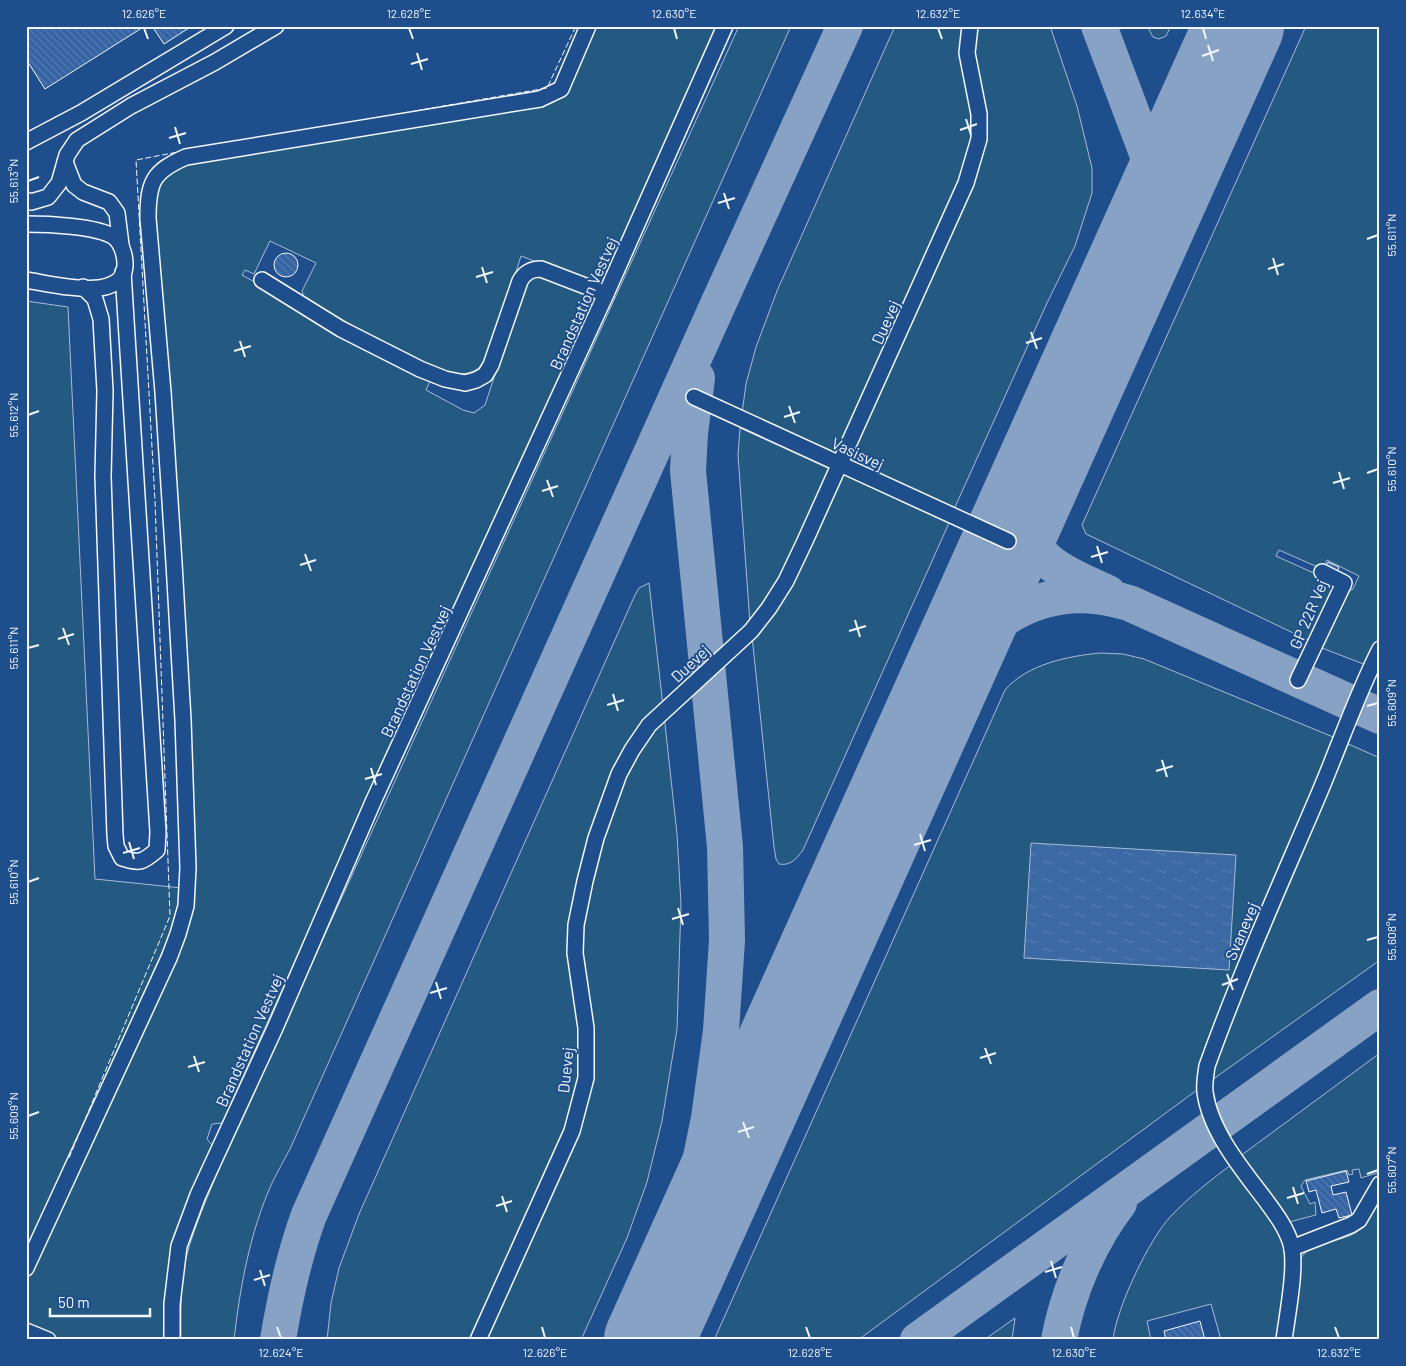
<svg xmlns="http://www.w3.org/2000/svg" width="1406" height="1366" font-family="Barlow,sans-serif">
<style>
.green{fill:#245a82;stroke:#a8bbd7}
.water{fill:url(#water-ripples);stroke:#a8bbd7}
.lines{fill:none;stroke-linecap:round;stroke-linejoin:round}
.taxiway{stroke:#88a2c6;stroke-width:36}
.runway{stroke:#88a2c6;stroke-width:90}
.building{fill:url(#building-back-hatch);stroke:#f2f6ff}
.minor-casing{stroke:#f2f6ff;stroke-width:18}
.minor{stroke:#1f4e8c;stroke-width:15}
.fence{stroke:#f2f6ff;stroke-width:1;stroke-dasharray:6 2.5;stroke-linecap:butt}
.ticks{fill:none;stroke:#f2f6ff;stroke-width:2}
.labels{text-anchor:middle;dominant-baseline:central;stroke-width:4;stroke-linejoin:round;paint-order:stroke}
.street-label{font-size:16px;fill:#f2f6ff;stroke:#1f4e8c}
.neatline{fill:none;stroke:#f2f6ff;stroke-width:2}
.ticks-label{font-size:12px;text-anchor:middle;fill:#f2f6ff}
</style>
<defs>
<pattern id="water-ripples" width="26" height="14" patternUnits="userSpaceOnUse" patternTransform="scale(1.25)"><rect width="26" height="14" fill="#3b69a3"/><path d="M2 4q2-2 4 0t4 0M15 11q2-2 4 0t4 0" fill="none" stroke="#587fb1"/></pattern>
<pattern id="building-back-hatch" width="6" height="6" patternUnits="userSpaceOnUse" patternTransform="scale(1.25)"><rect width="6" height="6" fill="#3563a3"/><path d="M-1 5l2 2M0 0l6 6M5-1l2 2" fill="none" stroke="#537ab1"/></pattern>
</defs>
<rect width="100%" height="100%" fill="#1f4e8c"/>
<!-- green -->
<g class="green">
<path d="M592,26H718L607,274L590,282L521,256L491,350C479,378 462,376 436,371L308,301L304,297L302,291L316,263L270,241L254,274L245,270L242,275L431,379L426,390L463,410L474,413L485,405L522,293C525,289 527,283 531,279C542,270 577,290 589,296L592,304L222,1123L212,1124L207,1139L212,1145L198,1178L166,1296L163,1340H59L26,1327V1279L176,944L191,896L151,209L161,181L188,160L543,102Z"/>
<path d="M739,26H791L290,1149C284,1160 278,1171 272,1183C250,1232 240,1287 234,1340H181C181,1316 180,1281 186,1258C195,1223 211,1190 224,1156Z"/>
<path d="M895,26H966L975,114L968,166L835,464L741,421L746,384L756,347L777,291Z"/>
<path d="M972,26H1050L1077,106L1092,168V193L1075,246L1047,303L951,516L845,467L974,174L971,56Z"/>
<path d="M1147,26H1171L1166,36L1159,39L1153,37Z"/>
<path d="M1306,26H1380V638L1366,665L1322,648L1343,594L1353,589L1359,576L1327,560L1322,569L1279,550L1276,556L1336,583L1314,637L1308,640L1086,534L1082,525Z"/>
<path d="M26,301L68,307L95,879L182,888L177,919L26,1255Z"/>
<path d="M740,428L832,470L789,563L750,624L738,455Z"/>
<path d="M840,473L949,523L803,850C796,859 791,866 779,864L776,859L774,847L752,636Z"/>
<path d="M649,583L663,706L651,715L580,881L583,1038L576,1104L473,1340H327L331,1303L339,1268L359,1214L635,595L639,588Z"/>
<path d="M1100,653L1123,654L1144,659L1338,739L1200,1072L1197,1090L858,1340H714L1005,690C1027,664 1069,656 1100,653Z"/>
<path d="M664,715L677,834L681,904L677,1029L662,1121L647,1182L627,1238L581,1340H482L589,1081L580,957L585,895L621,779Z"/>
<path d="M1346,743L1380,758V960L1212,1080L1213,1061Z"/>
<path d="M1380,1053V1172L1361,1178L1359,1169L1352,1170L1353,1174L1349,1175L1347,1170L1305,1180L1301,1186L1310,1204L1315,1202L1316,1215L1289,1222L1239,1157Z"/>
<path d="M1232,1164C1247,1184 1265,1204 1278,1226C1292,1250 1285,1313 1278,1340H1221L1211,1304L1147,1321L1151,1340H1113C1116,1309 1149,1239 1171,1216C1189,1197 1211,1180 1232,1164Z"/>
<path d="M1380,1196V1340H1290L1300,1260C1310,1239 1343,1244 1359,1230C1369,1222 1374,1207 1380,1196Z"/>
<path d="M1015,1318L1012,1340H984Z"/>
</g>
<!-- water -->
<path class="water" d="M1031,843L1236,855L1229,970L1024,958Z"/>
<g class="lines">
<!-- taxiway -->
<g class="taxiway">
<path d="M1099,26L1148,156L1152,179L1153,194L1147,230"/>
<path d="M1027,497C1027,504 1025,511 1025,517C1028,562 1073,577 1108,593"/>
<path d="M948,674C983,626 1032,590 1095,596C1106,597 1118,600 1129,603L1380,716"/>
<path d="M278,1340C285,1297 294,1256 309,1215L720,300L845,26"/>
<path d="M648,1340L696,1182L709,1118L721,1031L727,940L725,847L688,471L690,433L697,378"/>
<path d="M918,1340L1380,1007"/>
<path d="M1059,1340C1068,1292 1089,1242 1119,1203"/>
</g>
<!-- runway -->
<path class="runway" d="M649,1340L1239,26"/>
</g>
<!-- building -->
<g class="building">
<path d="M26,26H145L45,89L26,59Z"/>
<path d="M152,26H192L164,44Z"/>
<circle cx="286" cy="265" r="12"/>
<path d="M1328,562L1339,567L1336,575L1324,570Z"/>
<path d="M1346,1171L1349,1182L1331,1186L1333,1195L1346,1192L1352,1215L1339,1218L1336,1209L1322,1213L1316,1190L1309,1192L1306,1181Z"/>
<path d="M1200,1321L1205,1340H1166L1164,1331Z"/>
</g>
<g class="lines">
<defs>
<g id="minor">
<path d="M26,142L81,113L226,26"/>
<path d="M65,162L74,185L83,192L109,202L117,213L121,245"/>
<path d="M26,200L31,202L48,197L59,183L67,155L77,140L131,106L215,62L276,26"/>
<path d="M26,224C47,224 97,226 114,237C123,244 127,261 124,272C121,282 109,287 99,288C76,290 50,284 26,280"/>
<path d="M262,280L341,329L420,369L445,379L465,383L476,380L485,375L491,365L520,281C525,272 531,269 541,269L606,294"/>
<path d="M83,287L95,299L101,319L105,391L103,476L115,835L116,846L122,858C140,864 143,862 157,850L158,832L123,272"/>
<path d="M694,397L1008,541"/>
<path d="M1298,680L1344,583L1322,572"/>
<path d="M1292,1248L1351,1225L1359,1220L1380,1184"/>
<path d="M26,1268L169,958L178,934L186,906L188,868L183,720L174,563L163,392L148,218C148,182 153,171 186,157L540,99L561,89L588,26"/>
<path d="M26,1331L48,1340"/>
<path d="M172,1340V1304L179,1246L198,1195L275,1028L373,802L606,294L725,26"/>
<path d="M478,1340L572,1131L586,1078V1028L575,953L576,925L585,881L596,838L619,774L632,750L649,725L751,631L769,608L786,581L805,541L966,183L979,139V114L967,53L970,26"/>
<path d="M1284,1340C1287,1316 1297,1267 1291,1244C1286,1227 1275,1213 1264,1198C1242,1169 1210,1131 1205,1092C1204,1083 1206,1074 1207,1066C1240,974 1280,885 1318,796C1339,747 1356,696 1380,649"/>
</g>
</defs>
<!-- minor casing -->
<use href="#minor" class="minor-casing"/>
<!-- minor -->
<use href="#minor" class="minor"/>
<!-- fence -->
<g class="fence">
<path d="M415,111L547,88L576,26"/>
<path d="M69,1158L170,916L155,501L136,160L178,152"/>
</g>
</g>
<!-- ticks -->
<path class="ticks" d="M144,28L148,39M409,28L413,39M674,28L677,39M938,28L942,39M1203,28L1206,39M1208,45L1213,61M417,53L422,70M1202,56L1219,50M411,64L428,59M966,119L971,135M175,127L180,144M960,130L977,124M169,138L186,133M28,181L39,177M724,193L729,209M718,203L735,198M1367,239L1378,235M1273,258L1278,275M482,267L487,283M1268,269L1284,264M476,277L493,272M1031,332L1037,349M240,341L245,357M1026,343L1042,338M234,351L251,346M789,406L795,423M28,415L39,411M784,417L800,412M1339,472L1344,489M1367,473L1378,469M547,480L553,497M1333,483L1350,478M542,491L558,486M1097,546L1102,563M305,554L311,571M1091,557L1108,552M300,565L316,560M855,620L860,637M63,628L69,645M849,631L866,626M58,639L74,634M28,648L39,645M613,694L618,711M607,705L624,700M1367,706L1378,703M1162,760L1167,777M371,768L376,785M1156,771L1173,766M365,779L382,774M920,834L925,851M129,842L134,859M914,845L931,840M123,853L140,848M28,882L39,878M678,908L683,925M672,919L689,914M1367,940L1378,937M1227,974L1233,990M436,982L441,999M1222,985L1238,979M430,993L447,988M985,1048L991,1064M194,1056L199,1072M980,1058L996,1053M188,1067L205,1062M28,1116L39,1112M743,1122L749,1138M738,1132L754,1127M1367,1174L1378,1170M1293,1187L1298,1204M502,1196L507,1212M1287,1198L1304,1193M496,1206L512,1201M1051,1261L1056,1278M260,1270L265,1286M1045,1272L1062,1267M254,1280L270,1275M277,1327L281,1338M542,1327L545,1338M806,1327L810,1338M1071,1327L1074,1338M1335,1327L1339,1338"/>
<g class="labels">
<!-- street labels -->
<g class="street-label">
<text transform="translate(583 303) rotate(-66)">Brandstation Vestvej</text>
<text transform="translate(885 322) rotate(-66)">Duevej</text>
<text transform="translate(858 453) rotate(25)">Vasisvej</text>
<text transform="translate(1308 614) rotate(-67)">GP 22R Vej</text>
<text transform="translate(690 663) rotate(-43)">Duevej</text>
<text transform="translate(415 671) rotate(-65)">Brandstation Vestvej</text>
<text transform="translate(1241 931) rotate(-67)">Svanevej</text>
<text transform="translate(249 1040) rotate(-66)">Brandstation Vestvej</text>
<text transform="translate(565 1070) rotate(-84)">Duevej</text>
</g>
</g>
<!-- border -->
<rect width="1406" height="1366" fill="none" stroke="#1f4e8c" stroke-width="55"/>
<!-- scale -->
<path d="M50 1308v8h100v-8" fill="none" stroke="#f2f6ff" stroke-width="2.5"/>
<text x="58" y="1308" font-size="15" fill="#f2f6ff" stroke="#1f4e8c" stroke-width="4" paint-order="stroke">50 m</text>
<rect x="28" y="28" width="1350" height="1310" class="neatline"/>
<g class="ticks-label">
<text x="144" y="18">12.626°E</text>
<text x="409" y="18">12.628°E</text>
<text x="674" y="18">12.630°E</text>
<text x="938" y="18">12.632°E</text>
<text x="1203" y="18">12.634°E</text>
<text transform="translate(14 181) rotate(-90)" y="4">55.613°N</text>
<text transform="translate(1392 235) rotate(-90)" y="4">55.611°N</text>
<text transform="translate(14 415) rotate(-90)" y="4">55.612°N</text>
<text transform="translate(1392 469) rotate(-90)" y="4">55.610°N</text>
<text transform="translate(14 648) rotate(-90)" y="4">55.611°N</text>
<text transform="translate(1392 703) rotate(-90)" y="4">55.609°N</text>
<text transform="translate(14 882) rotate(-90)" y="4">55.610°N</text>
<text transform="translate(1392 937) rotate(-90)" y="4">55.608°N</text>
<text transform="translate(14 1116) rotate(-90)" y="4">55.609°N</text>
<text transform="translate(1392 1170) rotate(-90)" y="4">55.607°N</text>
<text x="281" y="1357">12.624°E</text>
<text x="545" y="1357">12.626°E</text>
<text x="810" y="1357">12.628°E</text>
<text x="1074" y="1357">12.630°E</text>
<text x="1339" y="1357">12.632°E</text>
</g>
</svg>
